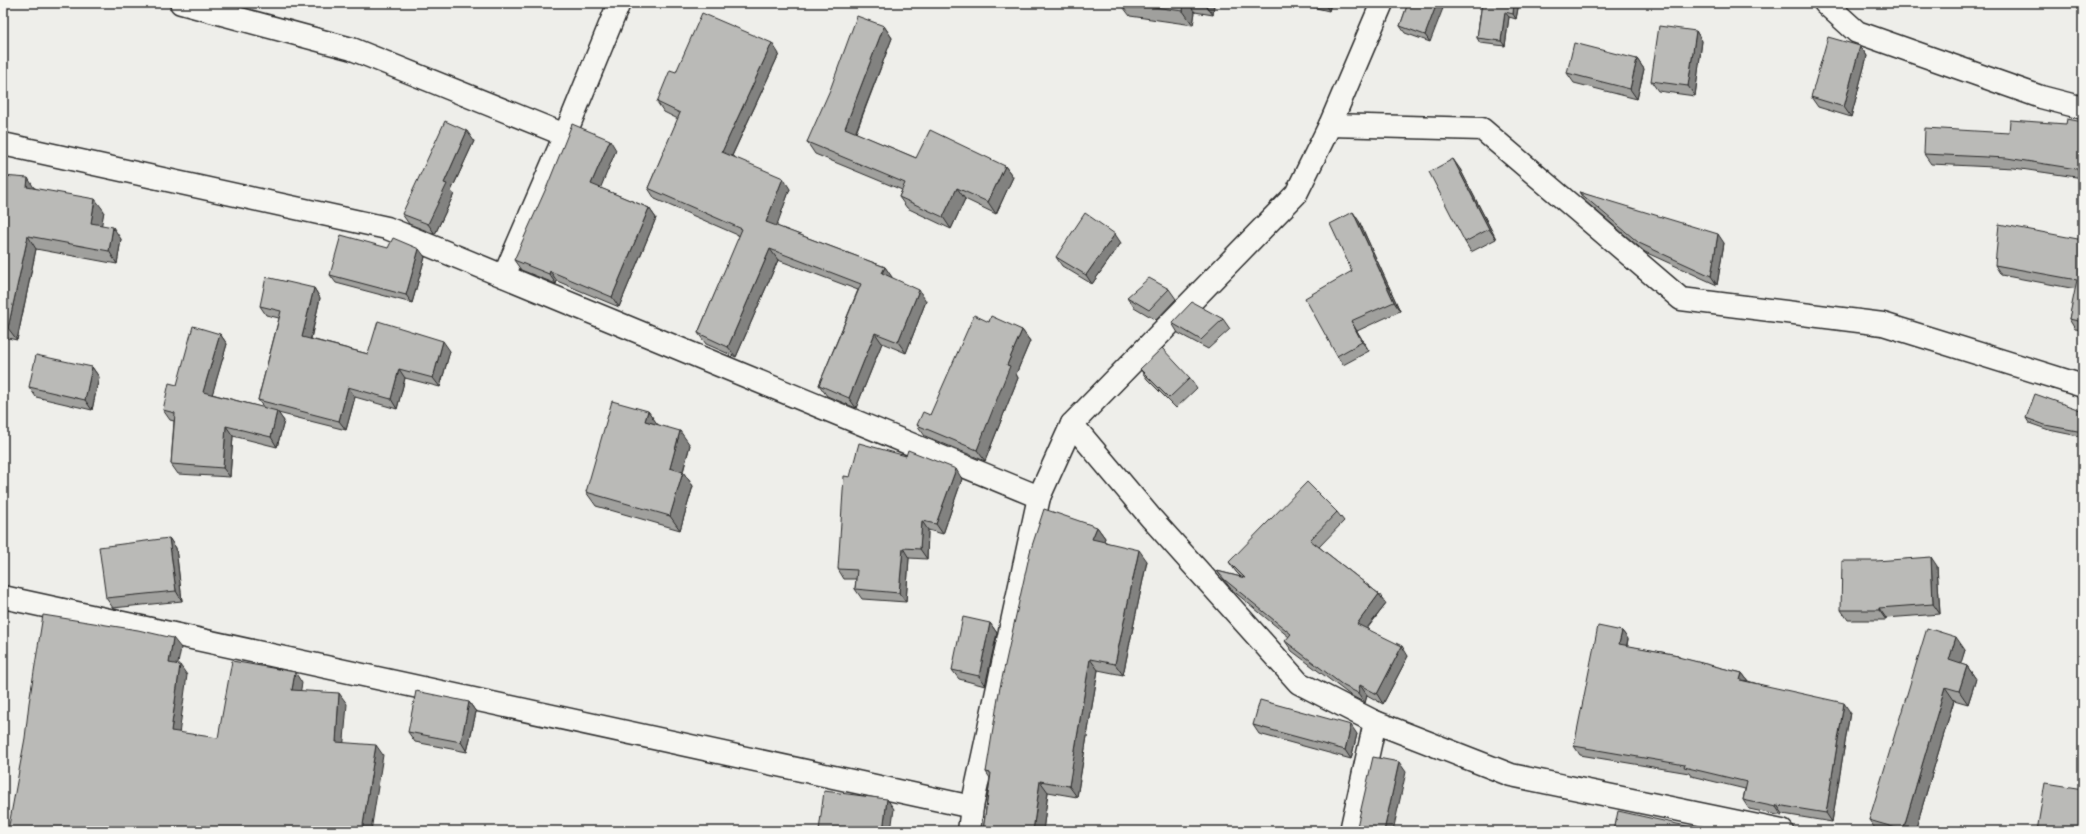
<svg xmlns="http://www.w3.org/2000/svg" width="2086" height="834" font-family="Sriracha,sans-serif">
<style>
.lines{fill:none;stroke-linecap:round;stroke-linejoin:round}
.minor-casing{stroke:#2b2b2b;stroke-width:25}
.minor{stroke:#f6f6f2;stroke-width:22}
.wall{fill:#a0a09d;stroke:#2b2b2b}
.shaded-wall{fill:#828280;stroke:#2b2b2b}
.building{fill:#babab7;stroke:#2b2b2b}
</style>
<rect width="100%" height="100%" fill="#eeeeea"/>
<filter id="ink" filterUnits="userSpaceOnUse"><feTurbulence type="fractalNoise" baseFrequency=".025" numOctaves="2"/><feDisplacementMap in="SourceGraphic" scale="8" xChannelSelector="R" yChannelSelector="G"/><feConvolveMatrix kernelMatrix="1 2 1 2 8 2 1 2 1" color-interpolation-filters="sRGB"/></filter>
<g filter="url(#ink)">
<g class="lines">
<defs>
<g id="minor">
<path d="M181,3L352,49L565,135"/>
<path d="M1825,3L1857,32L2041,97L2083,108"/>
<path d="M1330,125L1482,129L1681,299L1883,324L2083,386"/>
<path d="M3,144L387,228L1039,497"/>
<path d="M504,276L565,135L619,3"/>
<path d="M1072,424L1151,518L1299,683L1375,722L1511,775L1782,831"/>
<path d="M3,597L972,807"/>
<path d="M969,831L972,807L1039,497L1072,424L1296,194L1330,125L1382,3"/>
<path d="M1351,831L1375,722"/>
</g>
</defs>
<!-- minor casing -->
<use href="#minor" class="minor-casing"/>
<!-- minor -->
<use href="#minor" class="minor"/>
</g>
<!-- wall -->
<g class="wall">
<path d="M1120,3H1214L1213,15L1195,12L1193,25L1130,16Z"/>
<path d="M1295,3H1331L1329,11Z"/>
<path d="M1408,3L1430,42L1405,33L1400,26Z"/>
<path d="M1482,3H1519L1516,19L1509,17L1505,46L1480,43L1477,38Z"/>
<path d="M884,26L892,38L856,133L916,158L1005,166L1013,177L996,214L965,199L951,229L907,208L899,197L902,190L815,154L807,142Z"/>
<path d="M1696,31L1702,41L1695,96L1658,91L1651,81Z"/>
<path d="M1860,46L1867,56L1851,117L1818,107L1811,97Z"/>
<path d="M779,54L732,156L790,189L776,226L885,267L892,278L926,301L906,353L882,343L856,408L827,396L819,385L858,290L778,260L736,357L706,344L698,333L740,236L655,199L648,188L678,119L664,112L657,102L676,72Z"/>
<path d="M1637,59L1644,69L1637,99L1574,83L1567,73Z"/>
<path d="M2083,122V178L2014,168L1931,164L1924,154L2009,133Z"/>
<path d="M474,141L451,191L454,194L435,234L409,224L402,214Z"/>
<path d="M616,150L600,188L649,208L656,218L619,307L557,281L556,284L521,270L514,260Z"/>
<path d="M1460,169L1496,239L1471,252L1465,242Z"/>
<path d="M3,176L35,188L104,211L101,225L121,239L117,264L36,249L17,340L3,337Z"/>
<path d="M1579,192L1724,243L1717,285L1645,252L1585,201Z"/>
<path d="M1359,221L1400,311L1357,331L1369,351L1343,365L1337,356L1352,271Z"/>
<path d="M2083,240V330L2075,329L2069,319L2076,289L2001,275L1995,265Z"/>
<path d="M1121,243L1092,284L1062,266L1056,257Z"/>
<path d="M425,257L412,303L336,283L330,275Z"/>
<path d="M314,288L320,298L311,339L368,354L450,351L440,387L405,378L397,409L355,397L346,430L278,413L284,421L277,447L233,436L230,477L178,474L171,464L174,421L170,420L163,410L177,385L220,334L227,344L212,394L264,408L258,400L279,318L266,315L260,306Z"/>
<path d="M1169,289L1176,299L1156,320L1134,307L1127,297Z"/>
<path d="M1223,319L1230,329L1208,349L1178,333L1172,323Z"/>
<path d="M989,322L1022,330L1030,341L1016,374L1018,378L985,461L925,436L917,425L930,415Z"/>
<path d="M92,367L99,377L92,410L36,397L29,387Z"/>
<path d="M1140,369L1190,378L1197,388L1176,408L1147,379Z"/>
<path d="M648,411L657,424L690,445L683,472L693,486L680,530L596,506L586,492Z"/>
<path d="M2083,411V437L2049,430L2029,423L2026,418Z"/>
<path d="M962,479L943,534L928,530L927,559L909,558L906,602L862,599L855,589L856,579H844L838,569Z"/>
<path d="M1337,512L1344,521L1319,547L1379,594L1386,604L1367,629L1408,656L1383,704L1367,695L1365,703L1350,695L1292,651L1285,641L1289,637L1231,589L1217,571L1241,577L1236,572L1229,562Z"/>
<path d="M1097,527L1105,538L1104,541L1147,561L1123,675L1098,670L1077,797L1048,792L1043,831H983L990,778L986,772Z"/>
<path d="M169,538L176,548L182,601L113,608L106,598Z"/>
<path d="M1937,566L1940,614L1886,618V620H1848L1841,610Z"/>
<path d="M990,623L997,633L985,686L959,679L952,670Z"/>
<path d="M1622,631L1628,639L1627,646L1678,655L1680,658L1742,673L1748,681L1850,712L1832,822L1783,814L1782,816L1749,809L1743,800L1745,789L1691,776L1689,773L1580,755L1574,746Z"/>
<path d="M1965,650L1960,664L1967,666L1976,679L1968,704L1954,700L1915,831H1877L1869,820Z"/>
<path d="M469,702L476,712L467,752L415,742L408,732Z"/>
<path d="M1253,725L1357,734L1351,759L1259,734Z"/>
</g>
<!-- shaded-wall -->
<g class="shaded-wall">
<path d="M1184,3H1188L1195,12L1193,25L1183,11Z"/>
<path d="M1204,3H1214L1213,15Z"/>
<path d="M1324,3H1331L1329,11Z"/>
<path d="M1437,3H1445L1430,42L1425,35Z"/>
<path d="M1514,3H1519L1516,19L1513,14Z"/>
<path d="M1505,12L1509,17L1505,46L1501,41Z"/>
<path d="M884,26L892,38L853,139L845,128Z"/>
<path d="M1696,31L1702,41L1695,96L1688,86Z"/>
<path d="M772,43L779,54L729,162L722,152Z"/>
<path d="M1860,46L1867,56L1851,117L1844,107Z"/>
<path d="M1637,59L1644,69L1637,99L1630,89Z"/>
<path d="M467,131L474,141L451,191L454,194L435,234L428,224L444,183Z"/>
<path d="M610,140L616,150L598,194L591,184Z"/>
<path d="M1453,159L1460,169L1496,239L1489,229Z"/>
<path d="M1005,166L1013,177L996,214L988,202Z"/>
<path d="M28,178L36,191L27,187Z"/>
<path d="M783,178L790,189L774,233L766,222Z"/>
<path d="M957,188L965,199L951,229L943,217Z"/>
<path d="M95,199L104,211L100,235L91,223Z"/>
<path d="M649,208L656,218L619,307L612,297Z"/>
<path d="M1353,212L1359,221L1400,311L1394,302Z"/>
<path d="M113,227L121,239L117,264L109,251Z"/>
<path d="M1115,234L1121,243L1092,284L1086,275Z"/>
<path d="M1718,234L1724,243L1717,285L1711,276Z"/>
<path d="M28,236L36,249L17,340L8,328Z"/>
<path d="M419,249L425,257L412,303L406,295Z"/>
<path d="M770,249L778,260L736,357L728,347Z"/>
<path d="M885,267L892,277L889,284L882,273Z"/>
<path d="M550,271L557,281L556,284L549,274Z"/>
<path d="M314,288L320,298L309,346L302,337Z"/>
<path d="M919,290L926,301L906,353L898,342Z"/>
<path d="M1351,321L1369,351L1362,342Z"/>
<path d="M1022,330L1030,341L1016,374L1018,378L985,461L977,450L1007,365Z"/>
<path d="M875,333L882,343L856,408L849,398Z"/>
<path d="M220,334L227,344L210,402L203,392Z"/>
<path d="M443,341L450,351L440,387L433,378Z"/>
<path d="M92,367L99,377L92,410L85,400Z"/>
<path d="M399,369L405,378L397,409L391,399Z"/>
<path d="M348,387L355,397L346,430L339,421Z"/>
<path d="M277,411L284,421L277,447L271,437Z"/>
<path d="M648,411L658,425L645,421Z"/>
<path d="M226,426L233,436L230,477L223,468Z"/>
<path d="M680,431L690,445L680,482L670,468Z"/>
<path d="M956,469L962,479L943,534L936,524Z"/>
<path d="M683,472L693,486L680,530L670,516Z"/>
<path d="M922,521L928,530L927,559L920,549Z"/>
<path d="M1097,527L1105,538L1100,550L1092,539Z"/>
<path d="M169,538L176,548L182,601L176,591Z"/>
<path d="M903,548L909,558L906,602L899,593Z"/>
<path d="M1139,550L1147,561L1123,675L1115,664Z"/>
<path d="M1931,557L1937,566L1940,614L1933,604Z"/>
<path d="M1379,594L1386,604L1363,633L1357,624Z"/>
<path d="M1879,608L1886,618V620L1879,610Z"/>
<path d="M990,623L997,633L985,686L979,676Z"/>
<path d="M1622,631L1628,639L1625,653L1619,644Z"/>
<path d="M1956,637L1965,650L1958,673L1949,660Z"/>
<path d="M173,638L181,648L176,674L169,663Z"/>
<path d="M1402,646L1408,656L1383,704L1377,694Z"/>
<path d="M1090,659L1098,670L1077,797L1069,786Z"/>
<path d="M180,665L187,675L178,742L171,731Z"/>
<path d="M1967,666L1976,679L1968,704L1959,691Z"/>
<path d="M295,672L302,683L299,700L292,690Z"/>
<path d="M1742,673L1748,681L1740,680Z"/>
<path d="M1360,685L1367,695L1365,703L1358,693Z"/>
<path d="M1945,687L1954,700L1915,831H1904L1903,830Z"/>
<path d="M339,693L347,704L343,752L336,742Z"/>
<path d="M469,702L476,712L467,752L461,742Z"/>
<path d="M1844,703L1850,712L1832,822L1826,813Z"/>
<path d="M1351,725L1357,734L1351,759L1345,750Z"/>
<path d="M376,745L383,755L371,831H362Z"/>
<path d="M1399,762L1406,772L1393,831H1384Z"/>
<path d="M1040,781L1048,792L1043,831H1033Z"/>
<path d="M887,799L894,809L891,831H883Z"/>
<path d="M1777,805L1783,814L1782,816L1776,807Z"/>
</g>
<!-- building -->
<g class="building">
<path d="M1124,3H1184L1183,11Z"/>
<path d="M1408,3H1437L1425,35L1400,26Z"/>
<path d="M1482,3H1514L1513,14L1505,12L1501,41L1477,38Z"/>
<path d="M702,13L772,43L722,152L783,178L766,222L885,267L882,273L919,290L898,342L875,333L849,398L819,385L861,284L770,249L728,347L698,333L742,229L648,188L680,113L657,102L670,70L676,72Z"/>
<path d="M857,16L884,26L845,128L916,158L930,130L1005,166L988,202L957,188L943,217L899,197L905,183L807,142L830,90Z"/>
<path d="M1659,26L1696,31L1688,86L1651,81Z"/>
<path d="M1828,37L1860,46L1844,107L1811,97Z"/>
<path d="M1574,43L1637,59L1630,89L1567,73Z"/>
<path d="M2067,119L2083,122V170L2007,158L1924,154L1925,128L2009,133L2010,120L2066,124Z"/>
<path d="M445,121L467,131L444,183L447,184L428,224L402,214Z"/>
<path d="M572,124L610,140L591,184L649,208L612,297L550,271L549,274L514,260L548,184Z"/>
<path d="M1453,159L1489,229L1465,242L1429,172Z"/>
<path d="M3,176L28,178L27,187L95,199L91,223L113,227L109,251L28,236L8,328L3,327Z"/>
<path d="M1579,192L1718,234L1711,276L1639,243Z"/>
<path d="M1353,212L1394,302L1351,321L1362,342L1337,356L1305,298L1352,271L1330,224Z"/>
<path d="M1085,213L1115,234L1086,275L1056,257Z"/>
<path d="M1999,224L2083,240V322L2069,319L2077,280L1995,265Z"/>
<path d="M341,235L388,248L393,238L419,249L406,295L330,275Z"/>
<path d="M266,277L314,288L302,337L368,354L378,321L443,341L433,378L399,369L391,399L348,387L339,421L258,400L281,311L260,306Z"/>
<path d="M1149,278L1169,289L1149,310L1127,297Z"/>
<path d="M1192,302L1223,319L1201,340L1172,323Z"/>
<path d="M974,315L989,322L991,316L1022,330L1007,365L1010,366L977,450L917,425L923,412L930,415Z"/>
<path d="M193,326L220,334L203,392L277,411L271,437L226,426L223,468L171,464L175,413L163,410L169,383L177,385Z"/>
<path d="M1162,348L1190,378L1169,398L1140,369Z"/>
<path d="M36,355L92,367L85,400L29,387Z"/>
<path d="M2035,394L2083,411V432L2045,425L2026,418Z"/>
<path d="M612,401L648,411L645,421L680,431L670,468L683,472L670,516L586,492Z"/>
<path d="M859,443L906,456L908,450L956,469L936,524L922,521L920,549L903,548L899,593L855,589L857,570L838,569L844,476L850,477Z"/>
<path d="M1307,482L1337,512L1310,540L1379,594L1357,624L1402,646L1377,694L1360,685L1358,693L1344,686L1285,641L1291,634L1225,580L1217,571L1245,578L1229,562Z"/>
<path d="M1044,509L1097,527L1092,539L1139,550L1115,664L1090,659L1069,786L1040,781L1033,831H983L991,773L986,772L999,692L1030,552Z"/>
<path d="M169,538L176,591L106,598L99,547Z"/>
<path d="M1931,557L1933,604L1879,608V610H1841L1842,561H1876Z"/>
<path d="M43,615L138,630L173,638L169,663L180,665L171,731L218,738L232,661L295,672L292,690L339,693L336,742L376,745L362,831H8L25,738L29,703Z"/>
<path d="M963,617L990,623L979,676L952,670Z"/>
<path d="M1598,626L1622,631L1619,644L1678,655V657L1742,673L1740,680L1844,703L1826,813L1777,805L1776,807L1743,800L1747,782L1684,767L1685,765L1574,746Z"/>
<path d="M1927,628L1956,637L1949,660L1967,666L1959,691L1945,687L1903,830L1869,820Z"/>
<path d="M416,691L469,702L461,742L408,732Z"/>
<path d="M1260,700L1351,725L1345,750L1253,725Z"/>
<path d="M1373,757L1399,762L1384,831H1356Z"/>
<path d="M2045,783L2083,789V831H2037Z"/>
<path d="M824,791L887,799L883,831H819Z"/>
<path d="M1618,811L1709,831H1614Z"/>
</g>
</g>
<!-- margin -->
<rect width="2086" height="834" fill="none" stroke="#f6f6f2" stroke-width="16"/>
<rect x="8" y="8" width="2070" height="818" fill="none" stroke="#2b2b2b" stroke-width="1.5" filter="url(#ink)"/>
</svg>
